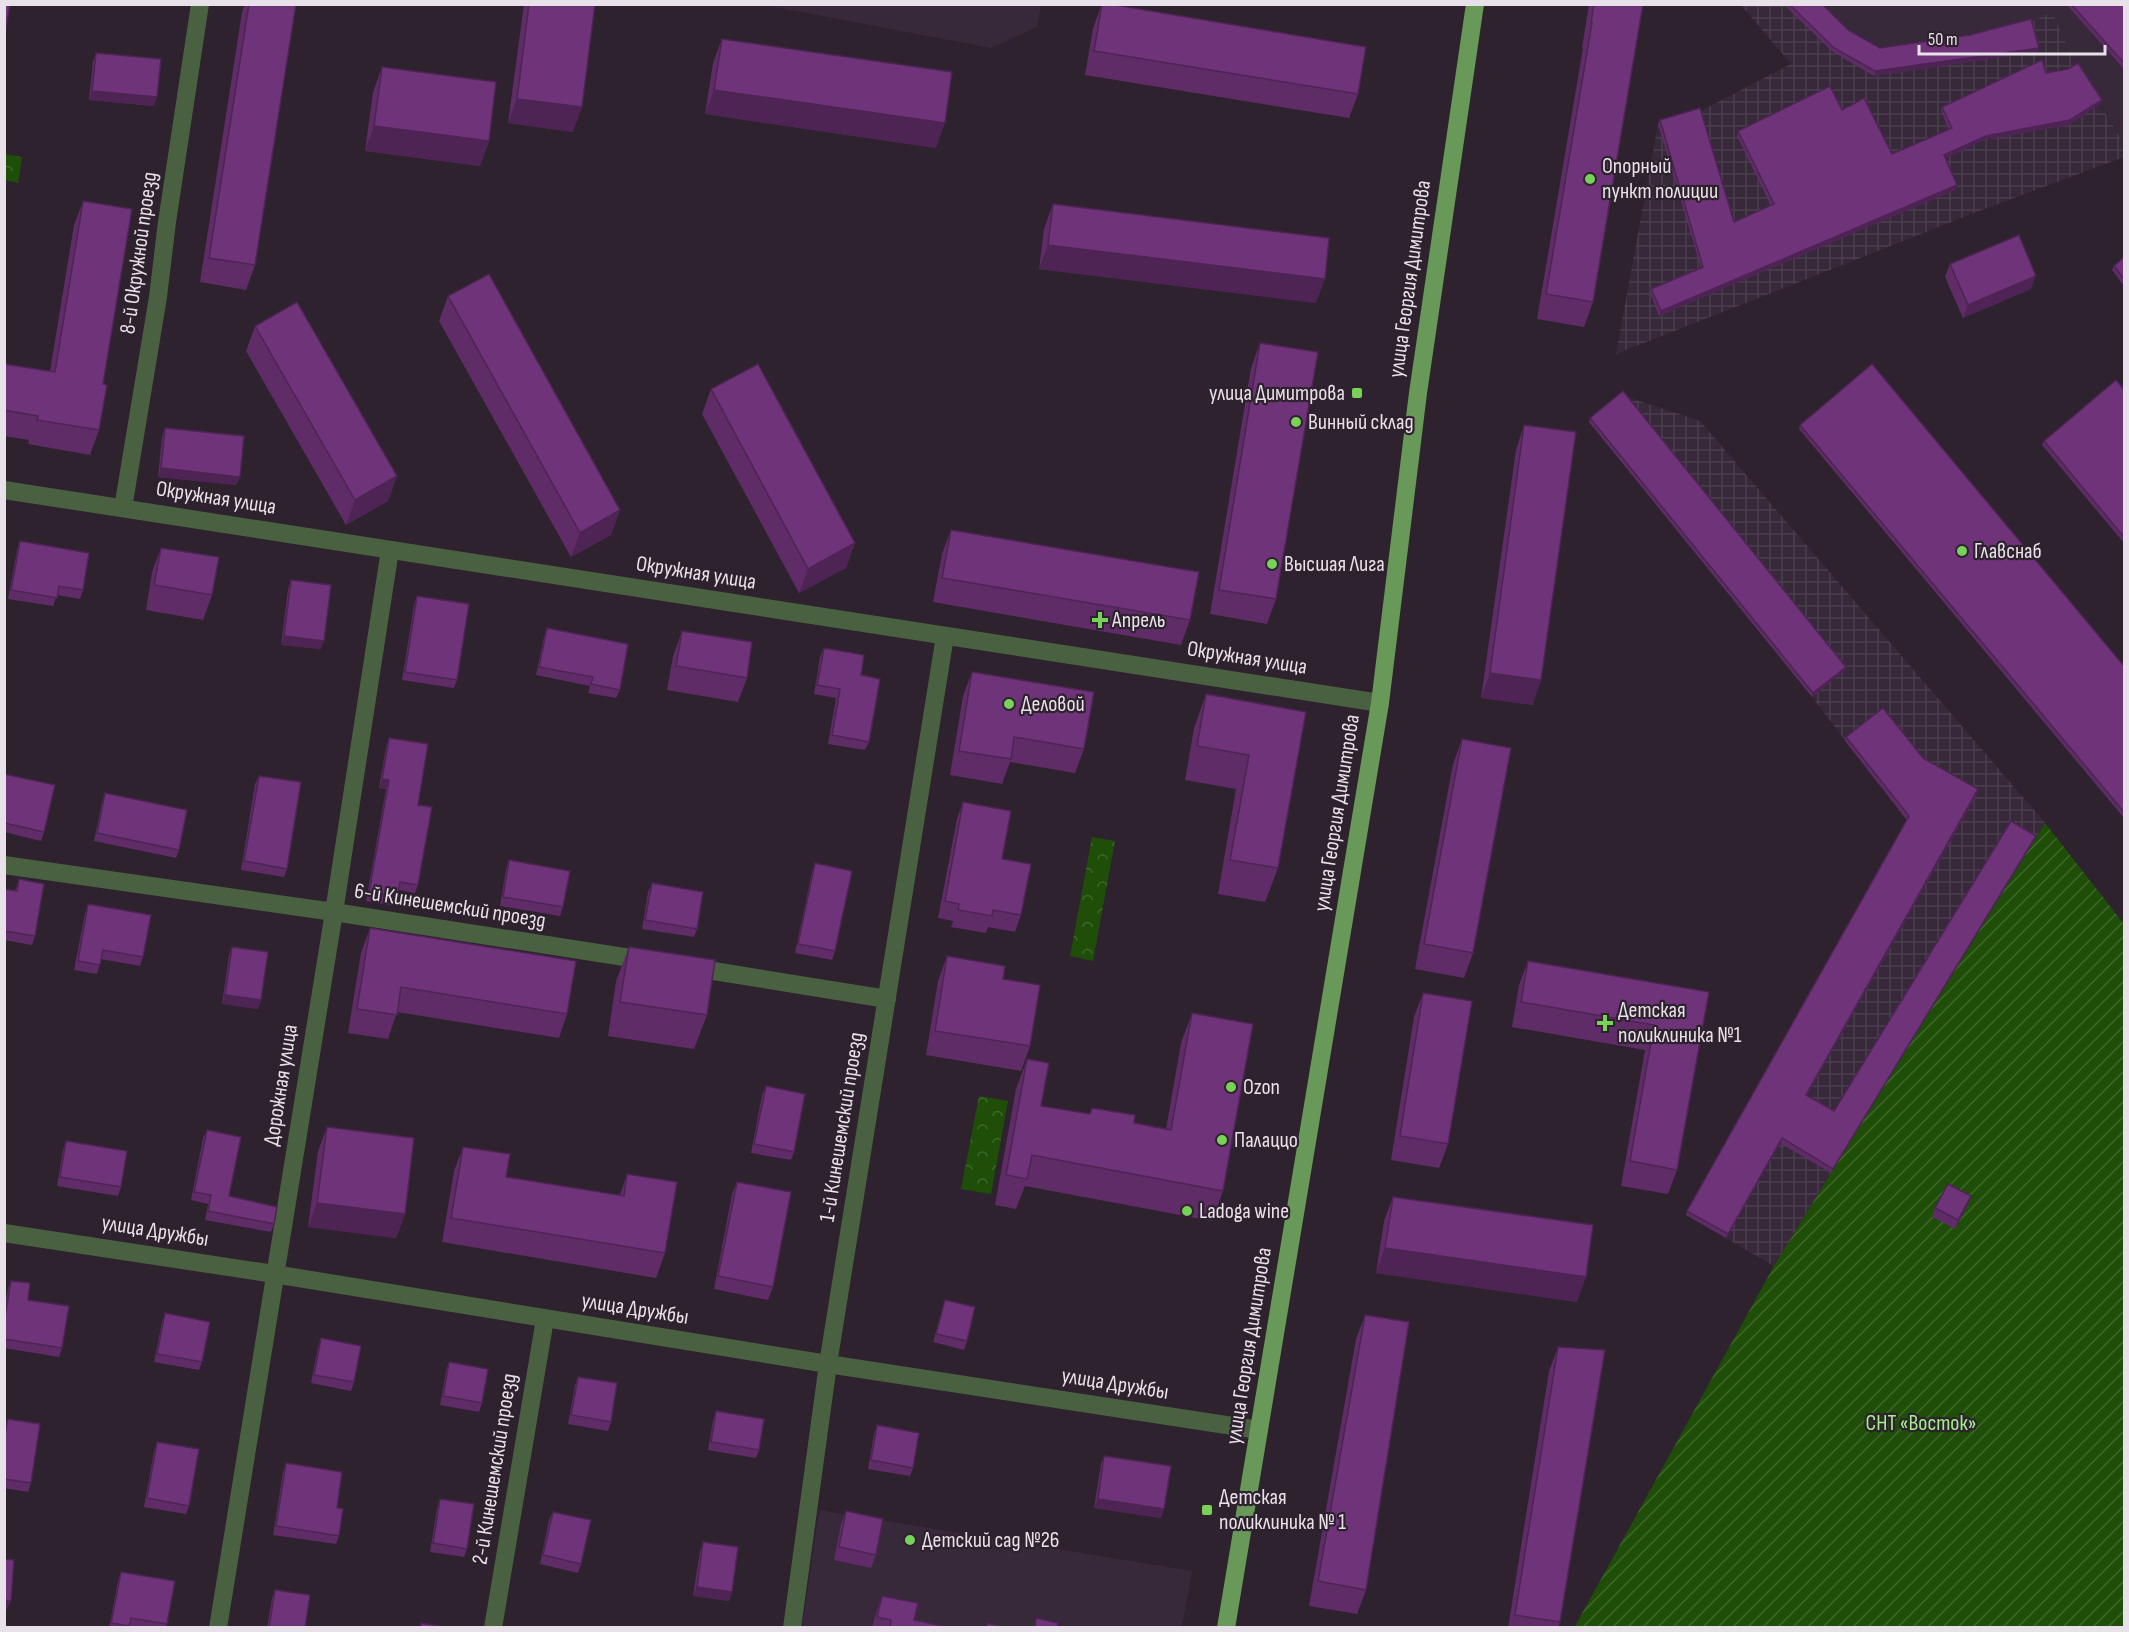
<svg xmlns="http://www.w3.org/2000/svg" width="2129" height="1632" font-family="'Sofia Sans Condensed',sans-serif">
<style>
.built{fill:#37293a}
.industrial{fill:url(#industrial-grid)}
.forest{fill:url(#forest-crowns)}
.garden{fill:url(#garden-furrows)}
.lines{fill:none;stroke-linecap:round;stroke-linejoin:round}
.minor{stroke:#496041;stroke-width:18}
.major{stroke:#689958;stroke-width:18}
.wall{fill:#5f2c67}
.shaded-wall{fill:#4d2454}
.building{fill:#6e3378;stroke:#4d2454;stroke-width:1.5}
.poi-dot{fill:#78d158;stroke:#2d222e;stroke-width:2}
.labels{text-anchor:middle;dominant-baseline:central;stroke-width:4.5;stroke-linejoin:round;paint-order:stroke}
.poi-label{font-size:22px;fill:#e8e1e9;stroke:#2d222e;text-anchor:start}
.street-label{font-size:22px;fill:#e8e1e9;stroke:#2d222e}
.park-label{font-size:22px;fill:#a2f088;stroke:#2d222e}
</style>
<defs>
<pattern id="industrial-grid" width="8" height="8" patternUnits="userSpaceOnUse" patternTransform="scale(1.5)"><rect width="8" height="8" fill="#37293a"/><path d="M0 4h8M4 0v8" fill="none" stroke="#4a3e4d"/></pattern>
<pattern id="forest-crowns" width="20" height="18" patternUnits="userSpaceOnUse" patternTransform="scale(1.5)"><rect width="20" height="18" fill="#1e4e07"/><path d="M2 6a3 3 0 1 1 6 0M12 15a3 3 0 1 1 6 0" fill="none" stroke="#3f672b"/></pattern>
<pattern id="garden-furrows" width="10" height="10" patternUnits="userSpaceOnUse" patternTransform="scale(1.5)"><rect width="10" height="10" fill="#1e4e07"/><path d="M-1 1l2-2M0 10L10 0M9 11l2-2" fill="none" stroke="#3f672b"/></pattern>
</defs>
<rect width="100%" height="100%" fill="#2d222e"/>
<!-- built -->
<g class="built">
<path d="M764,5H1041L1037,27L991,48Z"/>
<path d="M1815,5H2124V143L2100,104L2029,23L1984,35L1878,53L1846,34Z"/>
<path d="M819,1510L1192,1571L1182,1627L802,1628Z"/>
</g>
<!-- industrial -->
<g class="industrial">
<path d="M1741,5H1815L1846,34L1878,53L1984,37L2029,23L2052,12L2076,67L2124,143V157L1987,208L1616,354L1658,124L1699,112L1791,64Z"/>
<path d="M1621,395L1700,421L2045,823L1774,1266L1686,1215L1907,821L1812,697L1589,422Z"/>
</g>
<!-- forest -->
<g class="forest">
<path d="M5,154L22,157L18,183L5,180Z"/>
<path d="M1092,837L1115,841L1093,961L1070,956Z"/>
<path d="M979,1096L1008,1101L991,1194L961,1189Z"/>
</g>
<!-- garden -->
<path class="garden" d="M2045,823L2124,924V1627L1574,1628L1774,1266Z"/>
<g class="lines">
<!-- minor -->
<g class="minor">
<path d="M4,490L1380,703"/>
<path d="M123,508L158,297L167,222L200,4"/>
<path d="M4,865L334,912L650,961"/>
<path d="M689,967L887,999"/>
<path d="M4,1233L274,1274L828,1364L1259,1430"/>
<path d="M218,1628L334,912L390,550"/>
<path d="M493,1628L545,1319"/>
<path d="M792,1628L828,1364L945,636"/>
</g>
<!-- major -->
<path class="major" d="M1226,1628L1380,703L1418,393L1475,4"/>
</g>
<!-- wall -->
<g class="wall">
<path d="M245,4H296L255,265L246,290L200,282L242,12Z"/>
<path d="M524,4H595L573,132L508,123Z"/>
<path d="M1102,4L1358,94L1349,118L1085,75L1093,28Z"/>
<path d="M1589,4H1643L1593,302L1584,327L1537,319L1583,48H1582Z"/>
<path d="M1783,4H1822L1848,30L1880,48H2039L2037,52L1874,76L1833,52Z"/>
<path d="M2066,4H2124V69Z"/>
<path d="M722,39L936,148L705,114L713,63Z"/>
<path d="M96,53L154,106L89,100L93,61Z"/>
<path d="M382,67L489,141L480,166L365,151L373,92Z"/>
<path d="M2046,73L2100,104L2069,125L1984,140L1946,158L1957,185L1955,190L1659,316L1650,293L1651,289L1701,268L1658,124L1660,120L1734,222L1771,206L1737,136L1738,131L1842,110L1892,154L1949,130L1941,111L1942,107Z"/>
<path d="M83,201L103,384L99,430L90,455L28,444L29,440L4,436V364L50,371L74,225Z"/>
<path d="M1053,204L1316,303L1039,269L1044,229Z"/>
<path d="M2124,257V286L2112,270L2114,266Z"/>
<path d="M1950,264L2031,289L1963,318L1945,277Z"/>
<path d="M448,296L620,510L611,535L571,557L439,321Z"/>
<path d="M255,326L397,476L388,501L346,525L246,351Z"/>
<path d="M1260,343L1276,599L1267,624L1210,614L1251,368Z"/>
<path d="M711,389L855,543L846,568L799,593L702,414Z"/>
<path d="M2124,390V543L2042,445L2044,441Z"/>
<path d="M1590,418L1844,671L1812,697L1589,422Z"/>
<path d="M1524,425L1533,705L1481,698L1516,450Z"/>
<path d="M1800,425L2124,666V818L1799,429Z"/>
<path d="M165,428L240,477L236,485L158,477L162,437Z"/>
<path d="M951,530L1190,620L1181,645L933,602L942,554Z"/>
<path d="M20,541L83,590L80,599L57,595L53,606L8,599L17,550Z"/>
<path d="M161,548L212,595L203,620L146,610L152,572Z"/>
<path d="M291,580L321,649L281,645L288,589Z"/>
<path d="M417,596L457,680L454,688L402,680L414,605Z"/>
<path d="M547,628L620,690L616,698L588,693L590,686L536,675L544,637Z"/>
<path d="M682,631L747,678L738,702L667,690L673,656Z"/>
<path d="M824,648L861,675L869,742L865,750L828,744L836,698L814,694L820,657Z"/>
<path d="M972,672L1084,749L1075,773L1010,762L1002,784L950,775L963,696Z"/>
<path d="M1206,694L1306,712L1278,868L1265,902L1218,894L1236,789L1185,780L1194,728Z"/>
<path d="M1846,737L1923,758L1977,794L1807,1095L1834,1111L2034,840L1831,1173L1780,1143L1726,1238L1686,1215L1687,1211L1907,820L1845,741Z"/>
<path d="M389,738L418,805V885L415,893L399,890L394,906L366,901L386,789L379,788L386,747Z"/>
<path d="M1462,739L1473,953L1464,978L1415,969L1453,764Z"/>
<path d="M4,774L44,832L41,841L4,832Z"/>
<path d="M259,776L287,869L284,877L241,870L255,784Z"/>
<path d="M105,793L179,850L176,858L94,841L102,802Z"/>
<path d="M963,802L1002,859L1021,915L1015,932L988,927L986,933L951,927L953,921L938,918L957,819Z"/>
<path d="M509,860L563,907L560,916L500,906L506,869Z"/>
<path d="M815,863L835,951L832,960L795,953L812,872Z"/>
<path d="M19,879L35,936L32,945L4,940V889L15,891Z"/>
<path d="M652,883L697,929L694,937L642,929L648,892Z"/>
<path d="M88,904L143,957L140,966L101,959L97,974L74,970L85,913Z"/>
<path d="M370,928L567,1014L559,1038L397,1012L388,1039L348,1033L361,953Z"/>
<path d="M232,947L258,1009L222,1004L229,955Z"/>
<path d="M629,947L707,1015L694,1049L608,1036L616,981Z"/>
<path d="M947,956L1003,979L1030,1046L1021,1071L926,1055L938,981Z"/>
<path d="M1528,961L1709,992L1677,1170L1668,1194L1621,1186L1645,1050L1512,1027L1519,985Z"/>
<path d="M1423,993L1448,1144L1439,1168L1391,1160L1414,1017Z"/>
<path d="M1192,1013L1223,1191L1212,1221L1025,1186L1016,1209L995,1205L1016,1089L1027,1059L1041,1106L1089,1114L1092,1108L1134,1123L1166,1129L1181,1043Z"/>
<path d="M766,1086L794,1152L791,1160L751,1153L762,1095Z"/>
<path d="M327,1127L405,1214L396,1238L308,1227L318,1151Z"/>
<path d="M207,1130L229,1196L274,1224L271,1232L205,1220L208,1204L191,1200L203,1138Z"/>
<path d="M66,1141L121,1187L118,1196L57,1186L63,1150Z"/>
<path d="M463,1147L506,1177L620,1195L627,1174L665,1253L656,1278L442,1242L454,1171Z"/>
<path d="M737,1182L773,1287L768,1300L714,1289L732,1194Z"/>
<path d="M1393,1197L1577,1302L1376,1273L1384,1221Z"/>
<path d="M1968,1205L1955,1229L1932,1217L1935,1208Z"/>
<path d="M11,1281L28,1300L62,1348L59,1357L4,1348V1311L8,1289Z"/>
<path d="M945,1300L967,1341L964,1350L933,1342Z"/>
<path d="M165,1313L202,1362L199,1370L154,1362L162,1322Z"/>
<path d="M1365,1315L1366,1590L1357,1614L1309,1606L1356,1339Z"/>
<path d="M321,1338L354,1382L351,1391L311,1383L318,1347Z"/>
<path d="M1558,1347L1560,1622L1558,1628H1508L1549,1371Z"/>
<path d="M449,1362L482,1403L479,1412L440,1405L446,1371Z"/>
<path d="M578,1377L611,1422L608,1431L568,1424L575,1385Z"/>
<path d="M716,1411L759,1450L756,1458L708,1450L713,1420Z"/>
<path d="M8,1419L31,1483L28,1492L4,1488V1428Z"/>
<path d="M877,1425L913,1468L910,1476L868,1469L874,1434Z"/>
<path d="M157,1442L189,1506L186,1514L144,1507L154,1451Z"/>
<path d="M1104,1456L1161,1518L1094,1508L1101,1464Z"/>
<path d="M286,1463L337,1508L339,1536L336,1544L273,1535L283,1472Z"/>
<path d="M440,1499L467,1549L464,1557L430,1552L437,1508Z"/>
<path d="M846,1511L876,1555L871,1568L834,1560L841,1524Z"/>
<path d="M553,1512L581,1564L578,1573L540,1564L549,1520Z"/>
<path d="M703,1542L732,1592L729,1601L693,1596L700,1551Z"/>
<path d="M121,1572L167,1624L166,1628H109L118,1581Z"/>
<path d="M275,1590L305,1628H267L272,1599Z"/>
<path d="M882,1596L914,1620L951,1628H872L876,1613Z"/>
</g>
<!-- shaded-wall -->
<g class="shaded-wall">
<path d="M2039,48L2037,52L1874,76L1875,71Z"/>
<path d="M714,90L945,123L936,148L705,114Z"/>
<path d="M92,91L157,97L154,106L89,100Z"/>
<path d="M517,99L582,107L573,132L508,123Z"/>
<path d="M2102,100L2100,104L2069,125L1984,140L1943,160L1944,155L1986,136Z"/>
<path d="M374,126L489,141L480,166L365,151Z"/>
<path d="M1957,185L1955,190L1659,316L1661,311Z"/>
<path d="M1048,245L1325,279L1316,303L1039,269Z"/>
<path d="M2036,276L2031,289L1963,318L1968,305Z"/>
<path d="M161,468L240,477L236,485L158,477Z"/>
<path d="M397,476L388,501L346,525L355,500Z"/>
<path d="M620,510L611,535L571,557L580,533Z"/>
<path d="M855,543L846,568L799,593L808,569Z"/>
<path d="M284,636L324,641L321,649L281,645Z"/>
<path d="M1846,667L1844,671L1812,697L1813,693Z"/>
<path d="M1490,673L1541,680L1533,705L1481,698Z"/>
<path d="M382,779L389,780L386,789L379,788Z"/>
<path d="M1978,789L1977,794L1805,1099L1806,1095Z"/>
<path d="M2036,836L2034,840L1831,1173L1833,1169Z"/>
<path d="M225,995L261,1000L258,1009L222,1004Z"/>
<path d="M1782,1138L1780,1143L1726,1238L1728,1234Z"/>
<path d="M1971,1196L1968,1205L1955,1229L1958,1220Z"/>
<path d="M317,1203L405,1214L396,1238L308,1227Z"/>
<path d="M1385,1248L1586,1277L1577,1302L1376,1273Z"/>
<path d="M1098,1499L1164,1509L1161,1518L1094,1508Z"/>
<path d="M697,1587L732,1592L729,1601L693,1596Z"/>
<path d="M4,1600L11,1601L7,1609H4Z"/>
</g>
<!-- building -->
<g class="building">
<path d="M4,4H10L4,40Z"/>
<path d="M249,4H296L255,265L209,258Z"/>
<path d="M529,4H595L582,107L517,99Z"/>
<path d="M1102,4H1109L1366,47L1358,94L1094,51Z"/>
<path d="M1594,4H1643L1593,302L1546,294L1592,23H1591Z"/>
<path d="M1789,4H1822L1848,30L1880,48L1970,35L2031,19L2039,48L1875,71L1834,48Z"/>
<path d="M2071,4H2124V63Z"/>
<path d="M722,39L952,72L945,123L714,90Z"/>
<path d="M96,53L161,59L157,97L92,91Z"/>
<path d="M2042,60L2046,73L2068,69L2078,63L2102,100L2070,120L1986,136L1944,155L1957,185L1661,311L1651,289L1703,267L1660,120L1700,108L1734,222L1774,204L1738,131L1830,86L1842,110L1864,98L1892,154L1952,128L1942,107Z"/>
<path d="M382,67L496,82L489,141L374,126Z"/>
<path d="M83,201L132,209L103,384L107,385L99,430L37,420L38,416L4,410V364L55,372Z"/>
<path d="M1053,204L1329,238L1325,279L1048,245Z"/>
<path d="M2019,235L2036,276L1968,305L1950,264Z"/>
<path d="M2124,257V279L2114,266Z"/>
<path d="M489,274L620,510L580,533L448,296Z"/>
<path d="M297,302L397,476L355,500L255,326Z"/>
<path d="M1260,343L1318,352L1276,599L1219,590Z"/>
<path d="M758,364L855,543L808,569L711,389Z"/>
<path d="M1872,364L2124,666V812L1800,425Z"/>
<path d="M2116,380L2124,390V537L2044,441Z"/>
<path d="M1623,391L1846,667L1813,693L1590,418Z"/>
<path d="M1524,425L1576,432L1541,680L1490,673Z"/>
<path d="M165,428L244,436L240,477L161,468Z"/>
<path d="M951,530L1199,572L1190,620L942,578Z"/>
<path d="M20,541L89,553L83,590L59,586L57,598L11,590Z"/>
<path d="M161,548L219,557L212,595L154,585Z"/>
<path d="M291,580L331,585L324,641L284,636Z"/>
<path d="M417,596L469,604L457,680L405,672Z"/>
<path d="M547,628L628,644L620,690L591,684L593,677L539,667Z"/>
<path d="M682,631L752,642L747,678L676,666Z"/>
<path d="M824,648L864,655L861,675L880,679L869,742L832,735L840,689L817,685Z"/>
<path d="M972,672L1094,692L1084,749L1014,737L1011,759L959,751Z"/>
<path d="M1206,694L1306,712L1278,868L1230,860L1249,755L1197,746Z"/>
<path d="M1883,708L1923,758L1978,789L1806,1095L1834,1111L2011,821L2036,836L1833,1169L1782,1138L1728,1234L1687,1211L1909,816L1846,737Z"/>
<path d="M389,738L428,744L418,805L432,807L418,885L400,882L397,897L369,892L389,780L382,779Z"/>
<path d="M1462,739L1511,748L1473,953L1424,944Z"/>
<path d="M4,774L55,785L44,832L5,823L4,824Z"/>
<path d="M259,776L301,782L287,869L244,861Z"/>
<path d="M105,793L187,810L179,850L97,833Z"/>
<path d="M963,802L1011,811L1002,859L1031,864L1021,915L993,910L992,916L958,910L959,904L945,901Z"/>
<path d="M509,860L570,871L563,907L503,897Z"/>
<path d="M815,863L852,871L835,951L798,944Z"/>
<path d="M19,879L44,884L35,936L4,931V889L17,891Z"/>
<path d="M652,883L703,892L697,929L645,920Z"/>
<path d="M88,904L151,915L143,957L103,950L100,965L78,961Z"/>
<path d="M370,928L576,961L567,1014L401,987L397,1015L357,1009Z"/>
<path d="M232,947L268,952L261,1000L225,995Z"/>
<path d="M629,947L715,960L707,1015L620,1002Z"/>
<path d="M947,956L1005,966L1003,979L1040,985L1030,1046L935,1031Z"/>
<path d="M1528,961L1709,992L1677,1170L1630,1161L1654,1025L1521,1002Z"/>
<path d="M1423,993L1472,1001L1448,1144L1400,1136Z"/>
<path d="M1192,1013L1253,1024L1223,1191L1032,1155L1027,1179L1006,1175L1027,1059L1049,1063L1041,1106L1090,1114L1092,1108L1135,1115L1134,1123L1171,1130Z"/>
<path d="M766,1086L805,1094L794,1152L754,1144Z"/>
<path d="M327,1127L414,1138L405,1214L317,1203Z"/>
<path d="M207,1130L241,1137L229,1196L277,1207L274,1224L208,1211L211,1195L194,1192Z"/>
<path d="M66,1141L127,1151L121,1187L60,1177Z"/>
<path d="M463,1147L510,1154L506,1177L624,1196L627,1174L677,1182L665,1253L451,1218Z"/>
<path d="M737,1182L791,1192L773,1287L718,1276Z"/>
<path d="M1948,1184L1971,1196L1958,1220L1935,1208Z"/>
<path d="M1393,1197L1593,1225L1586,1277L1385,1248Z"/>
<path d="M11,1281L30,1283L28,1300L69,1306L62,1348L4,1339V1323Z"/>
<path d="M945,1300L975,1307L967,1341L936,1334Z"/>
<path d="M165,1313L210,1322L202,1362L157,1354Z"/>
<path d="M1365,1315L1409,1322L1366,1590L1318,1581Z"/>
<path d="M321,1338L361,1346L354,1382L314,1375Z"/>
<path d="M1558,1347L1605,1350L1560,1622L1515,1615Z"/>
<path d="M449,1362L488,1369L482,1403L443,1396Z"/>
<path d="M578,1377L617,1383L611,1422L571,1415Z"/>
<path d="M716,1411L764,1419L759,1450L711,1442Z"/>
<path d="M8,1419L40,1424L31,1483L4,1479V1439Z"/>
<path d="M877,1425L919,1433L913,1468L871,1460Z"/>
<path d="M157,1442L199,1449L189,1506L147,1498Z"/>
<path d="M1104,1456L1171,1466L1164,1509L1098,1499Z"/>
<path d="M286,1463L342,1472L337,1508L343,1509L339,1536L276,1526Z"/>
<path d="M440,1499L474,1504L467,1549L433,1543Z"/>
<path d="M846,1511L883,1519L876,1555L839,1547Z"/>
<path d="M553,1512L591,1520L581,1564L543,1555Z"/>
<path d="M703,1542L738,1547L732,1592L697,1587Z"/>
<path d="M4,1559L14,1560L11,1601L4,1600Z"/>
<path d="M121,1572L175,1581L167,1624L131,1618L129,1626L111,1623Z"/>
<path d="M275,1590L310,1595L305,1628H269Z"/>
<path d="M882,1596L918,1603L914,1620L951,1628H890L891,1620L877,1617Z"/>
<path d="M1036,1618L1058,1623L1057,1628H1035Z"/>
<path d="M421,1623L450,1628H421Z"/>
<path d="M987,1623L1007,1628H987Z"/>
</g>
<!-- markers -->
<g class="poi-dot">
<circle cx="1590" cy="179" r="6"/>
<rect x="1351" y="387" width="12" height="12" rx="3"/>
<circle cx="1296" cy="422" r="6"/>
<circle cx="1962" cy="551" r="6"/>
<circle cx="1272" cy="564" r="6"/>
<path d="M1097 611h6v6h6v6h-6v6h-6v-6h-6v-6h6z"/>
<circle cx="1009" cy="704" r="6"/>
<path d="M1602 1014h6v6h6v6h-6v6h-6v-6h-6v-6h6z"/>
<circle cx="1231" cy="1087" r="6"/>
<circle cx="1222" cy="1140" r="6"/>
<circle cx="1187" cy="1211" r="6"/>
<rect x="1201" y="1504" width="12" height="12" rx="3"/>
<circle cx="910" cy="1540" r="6"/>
</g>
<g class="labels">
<!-- poi labels -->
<g class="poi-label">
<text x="1602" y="166">Опорный<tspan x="1602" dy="25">пункт полиции</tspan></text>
<text x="1345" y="393" text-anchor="end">улица Димитрова</text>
<text x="1308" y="422">Винный склад</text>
<text x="1974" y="551">Главснаб</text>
<text x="1284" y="564">Высшая Лига</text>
<text x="1112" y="620">Апрель</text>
<text x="1021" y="704">Деловой</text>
<text x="1618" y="1010">Детская<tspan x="1618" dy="25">поликлиника №1</tspan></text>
<text x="1243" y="1087">Ozon</text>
<text x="1234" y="1140">Палаццо</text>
<text x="1199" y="1211">Ladoga wine</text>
<text x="1219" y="1497">Детская<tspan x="1219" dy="25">поликлиника № 1</tspan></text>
<text x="922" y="1540">Детский сад №26</text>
</g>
<!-- street labels -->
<g class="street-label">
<text transform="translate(139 253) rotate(-82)">8-й Окружной проезд</text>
<text transform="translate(1410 279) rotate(-82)">улица Георгия Димитрова</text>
<text transform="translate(216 498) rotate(9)">Окружная улица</text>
<text transform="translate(696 573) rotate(9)">Окружная улица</text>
<text transform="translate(1247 658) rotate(9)">Окружная улица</text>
<text transform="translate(1337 813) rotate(-81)">улица Георгия Димитрова</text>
<text transform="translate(450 906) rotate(9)">6-й Кинешемский проезд</text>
<text transform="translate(281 1085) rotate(-81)">Дорожная улица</text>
<text transform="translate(842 1127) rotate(-81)">1-й Кинешемский проезд</text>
<text transform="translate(155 1231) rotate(9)">улица Дружбы</text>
<text transform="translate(635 1309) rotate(9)">улица Дружбы</text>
<text transform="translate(1249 1346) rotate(-81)">улица Георгия Димитрова</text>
<text transform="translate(1115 1384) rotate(9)">улица Дружбы</text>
<text transform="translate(495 1469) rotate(-81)">2-й Кинешемский проезд</text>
</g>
<!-- park labels -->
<g class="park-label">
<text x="1921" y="1423">СНТ «Восток»</text>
</g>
</g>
<!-- border -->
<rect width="2129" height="1632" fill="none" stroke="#e8e1e9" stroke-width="12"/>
<!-- scale -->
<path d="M1919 45v9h186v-9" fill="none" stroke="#e8e1e9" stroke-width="3"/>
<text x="1928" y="45" font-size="18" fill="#e8e1e9" stroke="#2d222e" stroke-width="4.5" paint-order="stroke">50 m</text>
</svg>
